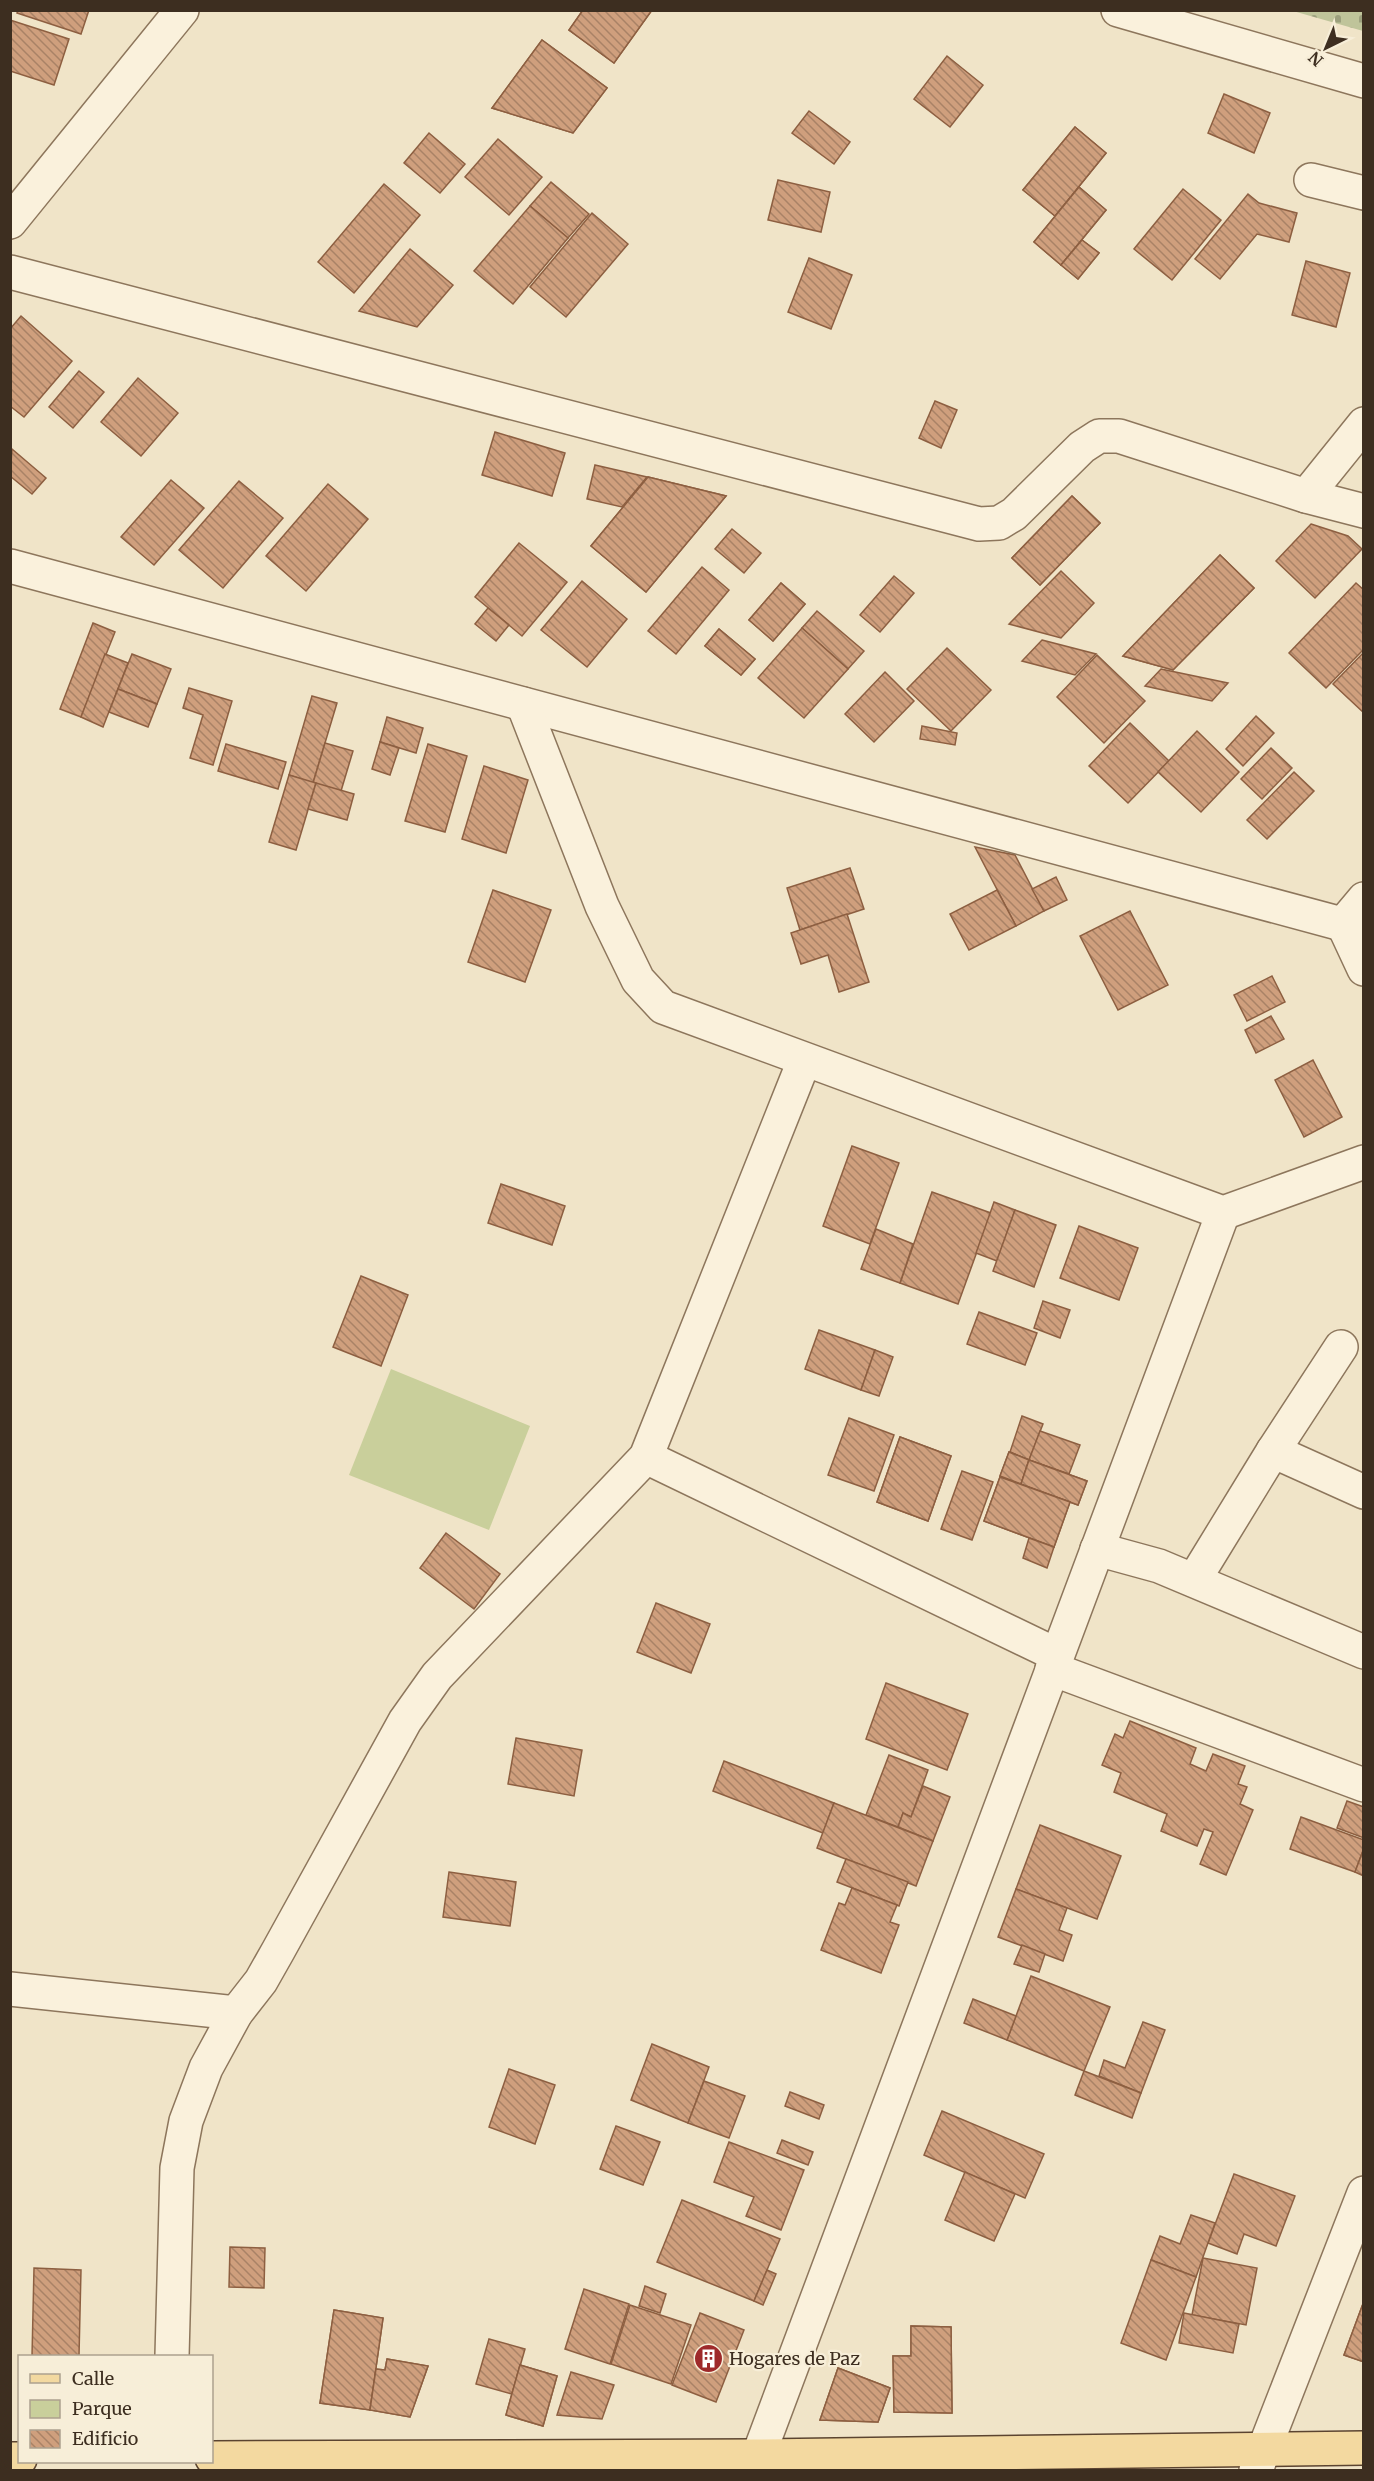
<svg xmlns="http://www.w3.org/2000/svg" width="1374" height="2481" font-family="Merriweather,serif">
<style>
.green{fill:#c9cf9b}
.cemetery{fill:url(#cemetery-stones)}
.building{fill:url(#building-back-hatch);stroke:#8d5f41;stroke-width:1.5}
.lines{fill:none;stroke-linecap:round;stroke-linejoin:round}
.minor-casing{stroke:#8d765c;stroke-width:36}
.major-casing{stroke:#5b4430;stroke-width:36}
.minor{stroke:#faf1dc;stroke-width:33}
.major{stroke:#f3d9a0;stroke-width:33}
.labels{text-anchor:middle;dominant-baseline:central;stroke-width:4.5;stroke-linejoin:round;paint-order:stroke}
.poi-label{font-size:18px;fill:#3d2e20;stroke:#f7eed8;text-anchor:start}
</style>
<defs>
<pattern id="cemetery-stones" width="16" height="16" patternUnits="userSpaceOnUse" patternTransform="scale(1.5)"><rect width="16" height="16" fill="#bfc49a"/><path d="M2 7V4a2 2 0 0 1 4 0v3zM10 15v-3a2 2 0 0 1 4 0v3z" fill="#9ca07d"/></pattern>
<pattern id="building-back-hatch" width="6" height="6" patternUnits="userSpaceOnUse" patternTransform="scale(1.5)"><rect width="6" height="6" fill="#cf9f7d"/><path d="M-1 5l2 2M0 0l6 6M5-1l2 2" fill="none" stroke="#a98266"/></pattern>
</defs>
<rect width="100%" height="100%" fill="#f0e4c8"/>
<!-- green -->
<path class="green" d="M391,1369L530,1426L489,1530L349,1475Z"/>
<!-- cemetery -->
<path class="cemetery" d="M1293,11H1363V31Z"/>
<!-- building -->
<g class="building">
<path d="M18,10H89L81,34L17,13Z"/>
<path d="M583,10H652L614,63L569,30Z"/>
<path d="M583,10H652L614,63L569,30Z"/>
<path d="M10,20L69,39L54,85L10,71Z"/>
<path d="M542,40L607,88L573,133L492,108Z"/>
<path d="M542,40L607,88L573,133L492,108Z"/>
<path d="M947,56L983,85L950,127L914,99Z"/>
<path d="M1224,94L1270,113L1254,153L1208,133Z"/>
<path d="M809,111L850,142L834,164L792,133Z"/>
<path d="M1075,127L1106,153L1055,216L1023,190Z"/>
<path d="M1075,127L1106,153L1055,216L1023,190Z"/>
<path d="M429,133L465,164L440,193L404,163Z"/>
<path d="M498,139L542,177L509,215L465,177Z"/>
<path d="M778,180L830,192L821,232L768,220Z"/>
<path d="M551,182L589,214L568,238L530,206Z"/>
<path d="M384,184L420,215L354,293L318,262Z"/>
<path d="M1079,187L1106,210L1061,265L1034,242Z"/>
<path d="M1079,187L1106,210L1061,265L1034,242Z"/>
<path d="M1183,189L1221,220L1172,280L1134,249Z"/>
<path d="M1248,194L1259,203L1297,213L1289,242L1257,234L1220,279L1195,259Z"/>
<path d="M530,206L568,238L513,304L474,271Z"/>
<path d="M592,213L628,244L566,317L530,287Z"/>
<path d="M1082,240L1099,253L1078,279L1061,265Z"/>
<path d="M1082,240L1099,253L1078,279L1061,265Z"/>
<path d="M410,249L453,285L417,327L359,311Z"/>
<path d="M809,258L852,275L831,329L788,312Z"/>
<path d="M1306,261L1350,273L1336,327L1292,315Z"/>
<path d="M21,316L72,361L24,417L10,406V329Z"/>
<path d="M79,371L104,392L73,428L49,407Z"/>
<path d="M138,378L178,413L141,456L101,422Z"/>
<path d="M935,401L957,410L941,448L919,438Z"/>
<path d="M495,432L565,453L552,496L482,475Z"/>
<path d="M12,449L46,478L32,494L10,476Z"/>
<path d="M595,465L647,477L622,507L587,499Z"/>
<path d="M648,477L726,496L646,592L591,546Z"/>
<path d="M648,477L726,496L646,592L591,546Z"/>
<path d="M171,480L204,508L154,565L121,537Z"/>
<path d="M239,481L283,518L223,588L179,550Z"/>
<path d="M328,484L368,519L306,591L266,556Z"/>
<path d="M1072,496L1100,523L1040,585L1012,558Z"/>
<path d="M1072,496L1100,523L1040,585L1012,558Z"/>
<path d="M1311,524L1348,536L1362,549L1315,598L1276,561Z"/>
<path d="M732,529L761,553L744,573L715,549Z"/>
<path d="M519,543L567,582L522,636L475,597Z"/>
<path d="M1220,555L1254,588L1173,670L1123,656Z"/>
<path d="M1220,555L1254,588L1173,670L1123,656Z"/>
<path d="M702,567L729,590L676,654L648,631Z"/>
<path d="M1061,571L1094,603L1061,638L1009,624Z"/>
<path d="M894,576L914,593L880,632L860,615Z"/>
<path d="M582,581L627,619L587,667L541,630Z"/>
<path d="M781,583L805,604L773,641L749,620Z"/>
<path d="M781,583L805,604L773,641L749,620Z"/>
<path d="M1356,583L1364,590V649L1326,688L1289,653Z"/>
<path d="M488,608L509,625L496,641L475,624Z"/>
<path d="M817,611L864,651L848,669L802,628Z"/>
<path d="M93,623L115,632L81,717L60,709Z"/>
<path d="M802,628L848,669L804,718L758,678Z"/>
<path d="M719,629L755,659L741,675L705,646Z"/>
<path d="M719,629L755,659L741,675L705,646Z"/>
<path d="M1042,640L1096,654L1075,675L1022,661Z"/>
<path d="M947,648L991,690L951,731L907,689Z"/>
<path d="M1364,652V713L1333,684Z"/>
<path d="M105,654L128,663L103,727L81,717Z"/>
<path d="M132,654L171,669L157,704L118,689Z"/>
<path d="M1097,655L1145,701L1104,743L1057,697Z"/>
<path d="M1161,669L1228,683L1212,701L1145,686Z"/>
<path d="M885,672L914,701L874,742L845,714Z"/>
<path d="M189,688L232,701L213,765L190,758L203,715L183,708Z"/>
<path d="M118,689L157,704L148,727L109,712Z"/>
<path d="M312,696L337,703L313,783L289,775Z"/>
<path d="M1256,716L1274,733L1243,766L1226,749Z"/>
<path d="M387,717L423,728L416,753L380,742Z"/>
<path d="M1130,723L1169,761L1128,803L1089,766Z"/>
<path d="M922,726L957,733L955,745L920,739Z"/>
<path d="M1197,731L1239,772L1201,812L1158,772Z"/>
<path d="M380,742L399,748L390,775L372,769Z"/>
<path d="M325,743L353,751L341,791L313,783Z"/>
<path d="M226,744L286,762L278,789L218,771Z"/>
<path d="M428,744L467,756L445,832L405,821Z"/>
<path d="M1271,748L1292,768L1262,799L1241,779Z"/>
<path d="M484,766L528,780L506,853L462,839Z"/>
<path d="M1294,772L1314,791L1267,839L1247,820Z"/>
<path d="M289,775L316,783L296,850L269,842Z"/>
<path d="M316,783L354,794L347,820L308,809Z"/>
<path d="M975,847L1015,855L1044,911L1016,926Z"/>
<path d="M850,868L864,909L800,930L787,888Z"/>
<path d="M1056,877L1067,900L1044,911L1032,889Z"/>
<path d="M493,890L551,910L525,982L468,962Z"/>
<path d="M997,890L1016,926L969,950L950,914Z"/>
<path d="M1130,911L1168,985L1118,1010L1080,936Z"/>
<path d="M847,914L869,982L839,992L828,955L801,964L791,933Z"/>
<path d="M1272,976L1285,1002L1247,1021L1234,995Z"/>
<path d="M1271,1016L1284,1039L1256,1053L1245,1030Z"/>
<path d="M1313,1060L1342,1117L1304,1137L1275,1080Z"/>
<path d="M852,1146L899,1163L870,1244L823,1226Z"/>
<path d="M501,1184L565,1206L552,1245L488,1223Z"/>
<path d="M932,1192L991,1213L958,1304L900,1283Z"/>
<path d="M994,1202L1015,1210L997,1261L976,1253Z"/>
<path d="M1015,1210L1056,1225L1034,1287L993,1271Z"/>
<path d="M1079,1226L1138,1248L1119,1300L1060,1278Z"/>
<path d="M876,1229L913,1244L900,1283L861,1269Z"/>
<path d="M361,1276L408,1295L381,1366L333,1347Z"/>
<path d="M1043,1301L1070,1310L1060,1338L1034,1328Z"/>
<path d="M979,1312L1037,1333L1025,1365L967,1344Z"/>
<path d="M819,1330L875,1350L861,1390L805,1369Z"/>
<path d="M875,1350L893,1357L879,1396L861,1390Z"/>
<path d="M1022,1416L1043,1424L1029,1460L1010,1452Z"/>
<path d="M849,1418L894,1435L874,1491L828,1475Z"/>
<path d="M1040,1431L1080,1445L1069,1474L1029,1460Z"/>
<path d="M900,1437L951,1456L928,1521L877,1502Z"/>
<path d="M900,1437L951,1456L928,1521L877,1502Z"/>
<path d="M1009,1452L1029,1460L1021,1484L1000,1476Z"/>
<path d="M1009,1452L1029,1460L1021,1484L1000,1476Z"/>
<path d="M1029,1460L1087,1481L1078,1505L1021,1484Z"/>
<path d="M1029,1460L1087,1481L1078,1505L1021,1484Z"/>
<path d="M962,1471L993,1482L972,1540L941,1529Z"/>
<path d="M1000,1477L1070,1502L1054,1547L984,1521Z"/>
<path d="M1000,1477L1070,1502L1054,1547L984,1521Z"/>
<path d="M446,1533L500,1574L474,1609L420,1568Z"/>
<path d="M1029,1538L1054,1547L1047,1568L1023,1558Z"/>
<path d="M656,1603L710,1624L691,1673L637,1652Z"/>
<path d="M886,1683L968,1714L947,1770L866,1739Z"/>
<path d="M1130,1721L1196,1748L1190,1764L1206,1771L1213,1754L1245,1766L1238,1784L1247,1787L1240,1804L1253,1810L1226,1875L1200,1864L1213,1832L1204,1829L1197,1846L1161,1831L1167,1814L1114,1792L1121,1773L1102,1765L1115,1734L1123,1738Z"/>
<path d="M516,1738L582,1750L574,1796L508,1784Z"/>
<path d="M889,1755L928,1770L911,1817L903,1813L898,1827L866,1815Z"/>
<path d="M724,1761L834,1803L823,1833L713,1791Z"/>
<path d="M923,1786L950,1797L933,1841L898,1827L903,1813L911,1817Z"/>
<path d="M1347,1801L1364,1807V1838L1337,1828Z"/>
<path d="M834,1803L933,1841L916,1886L817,1848Z"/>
<path d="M1301,1817L1364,1840V1848L1355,1872L1290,1849Z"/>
<path d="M1040,1825L1121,1856L1097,1919L1016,1889Z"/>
<path d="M1364,1848V1876L1355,1872Z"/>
<path d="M846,1859L908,1882L899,1906L837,1882Z"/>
<path d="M449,1872L516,1882L510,1926L443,1917Z"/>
<path d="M852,1888L897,1905L890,1922L899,1925L881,1973L821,1950L839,1903L845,1905Z"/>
<path d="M1016,1889L1067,1908L1059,1930L1072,1935L1063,1961L998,1937Z"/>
<path d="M1022,1945L1045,1954L1039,1972L1014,1964Z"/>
<path d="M1031,1976L1110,2007L1084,2071L1007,2040Z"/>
<path d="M973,1999L1016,2016L1007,2040L964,2023Z"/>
<path d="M1143,2022L1165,2030L1141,2093L1099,2076L1104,2060L1125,2068Z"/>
<path d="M652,2044L709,2067L688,2123L631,2100Z"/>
<path d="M509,2069L555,2085L535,2144L489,2127Z"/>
<path d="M1084,2071L1141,2093L1132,2118L1075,2095Z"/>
<path d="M704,2081L745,2096L729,2138L688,2123Z"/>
<path d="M790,2092L824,2105L819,2119L785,2106Z"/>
<path d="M942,2111L1044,2154L1025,2198L924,2155Z"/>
<path d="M616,2126L660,2142L643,2185L600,2169Z"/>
<path d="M782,2140L813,2152L808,2165L777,2153Z"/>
<path d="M729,2142L804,2170L781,2230L746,2216L754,2197L714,2182Z"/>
<path d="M965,2172L1015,2194L994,2241L945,2220Z"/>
<path d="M1234,2174L1295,2196L1276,2246L1244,2234L1237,2254L1208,2243Z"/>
<path d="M682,2200L780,2239L754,2301L657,2262Z"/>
<path d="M1191,2215L1215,2223L1196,2277L1151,2260L1160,2236L1180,2244Z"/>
<path d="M230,2247L265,2248L264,2288L229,2287Z"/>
<path d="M1203,2258L1257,2268L1246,2325L1192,2315Z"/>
<path d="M1151,2260L1196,2277L1166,2360L1121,2343Z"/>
<path d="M34,2268L81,2270L79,2356H32Z"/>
<path d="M767,2270L776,2274L763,2305L754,2301Z"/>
<path d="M645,2286L666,2294L660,2313L639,2306Z"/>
<path d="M584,2289L629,2304L610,2364L565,2349Z"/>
<path d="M1364,2301V2362L1344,2355Z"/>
<path d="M1364,2301V2362L1344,2355Z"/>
<path d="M630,2305L691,2325L671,2384L611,2364Z"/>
<path d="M334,2310L383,2318L370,2410L320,2403Z"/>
<path d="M334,2310L383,2318L370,2410L320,2403Z"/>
<path d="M700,2313L744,2330L716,2402L672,2385Z"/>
<path d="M1184,2313L1239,2324L1233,2353L1179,2343Z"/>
<path d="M911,2326L951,2327L952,2413L894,2412L893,2356H911Z"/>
<path d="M911,2326L951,2327L952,2413L894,2412L893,2356H911Z"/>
<path d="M489,2339L525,2349L512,2394L476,2384Z"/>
<path d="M387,2359L428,2366L410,2417L370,2410L376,2369L385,2370Z"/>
<path d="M387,2359L428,2366L410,2417L370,2410L376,2369L385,2370Z"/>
<path d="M520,2365L557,2376L543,2426L506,2415Z"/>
<path d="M520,2365L557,2376L543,2426L506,2415Z"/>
<path d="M838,2368L890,2388L878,2422L820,2420Z"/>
<path d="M838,2368L890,2388L878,2422L820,2420Z"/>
<path d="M571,2372L614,2385L602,2419L557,2415Z"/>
</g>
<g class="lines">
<defs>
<g id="minor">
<path d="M1118,10L1364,81"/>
<path d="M1311,180L1364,193"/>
<path d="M10,222L182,10"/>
<path d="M10,272L979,524L999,523L1014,514L1082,447L1099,436H1119L1306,496L1364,511"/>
<path d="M1306,496L1364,424"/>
<path d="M10,566L1364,930"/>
<path d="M523,704L602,906L638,980L663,1007L1223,1213L1364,1162"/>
<path d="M1343,924L1364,969"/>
<path d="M1343,924L1364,899"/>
<path d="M1273,1451L1341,1347"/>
<path d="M646,1457L1057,1655"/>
<path d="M1097,1549L1159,1566L1364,1652"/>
<path d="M1194,1580L1273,1451L1364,1492"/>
<path d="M1052,1669L1364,1785"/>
<path d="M10,1989L236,2013"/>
<path d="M172,2356L177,2168L186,2121L206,2068L236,2013L261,1981L278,1951L405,1721L437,1676L646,1457L804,1061"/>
<path d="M753,2470L1223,1213"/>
<path d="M1256,2470L1364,2193"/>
</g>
<g id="major">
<path d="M212,2458L758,2456L1364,2448"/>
<path d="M10,2459H20"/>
</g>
</defs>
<!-- minor casing -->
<use href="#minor" class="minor-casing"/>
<!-- major casing -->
<use href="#major" class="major-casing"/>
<!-- minor -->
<use href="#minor" class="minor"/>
<!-- major -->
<use href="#major" class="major"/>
</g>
<!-- icons -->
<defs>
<symbol id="building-disc" viewBox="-11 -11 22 22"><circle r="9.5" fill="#9e2a2b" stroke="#f7eed8"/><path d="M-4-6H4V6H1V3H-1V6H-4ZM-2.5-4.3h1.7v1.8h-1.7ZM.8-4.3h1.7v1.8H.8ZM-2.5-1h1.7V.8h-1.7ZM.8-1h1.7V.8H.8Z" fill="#fff"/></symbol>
</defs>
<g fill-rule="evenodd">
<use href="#building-disc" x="692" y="2342" width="33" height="33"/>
</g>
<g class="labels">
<!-- poi labels -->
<g class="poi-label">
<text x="729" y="2358">Hogares de Paz</text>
</g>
</g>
<!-- border -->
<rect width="1374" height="2481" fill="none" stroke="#3d2e20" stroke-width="24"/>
<!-- legend -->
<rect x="18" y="2355" width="195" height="108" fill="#f7eed8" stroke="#ada18e" stroke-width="1.5"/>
<rect x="30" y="2374" width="30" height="9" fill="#f3d9a0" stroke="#ada18e" stroke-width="1.5"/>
<text x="72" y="2385" font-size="18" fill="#3d2e20">Calle</text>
<rect x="30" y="2400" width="30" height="18" fill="#c9cf9b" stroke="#ada18e" stroke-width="1.5"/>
<text x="72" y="2415" font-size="18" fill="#3d2e20">Parque</text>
<rect x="30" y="2430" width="30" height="18" fill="url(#building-back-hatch)" stroke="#ada18e" stroke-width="1.5"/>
<text x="72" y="2445" font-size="18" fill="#3d2e20">Edificio</text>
<!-- north arrow -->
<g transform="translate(1326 48) rotate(223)" stroke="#f7eed8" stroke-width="4.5" paint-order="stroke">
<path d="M0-4.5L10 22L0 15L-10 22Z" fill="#3d2e20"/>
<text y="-9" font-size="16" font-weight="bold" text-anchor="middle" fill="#3d2e20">N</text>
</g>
</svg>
